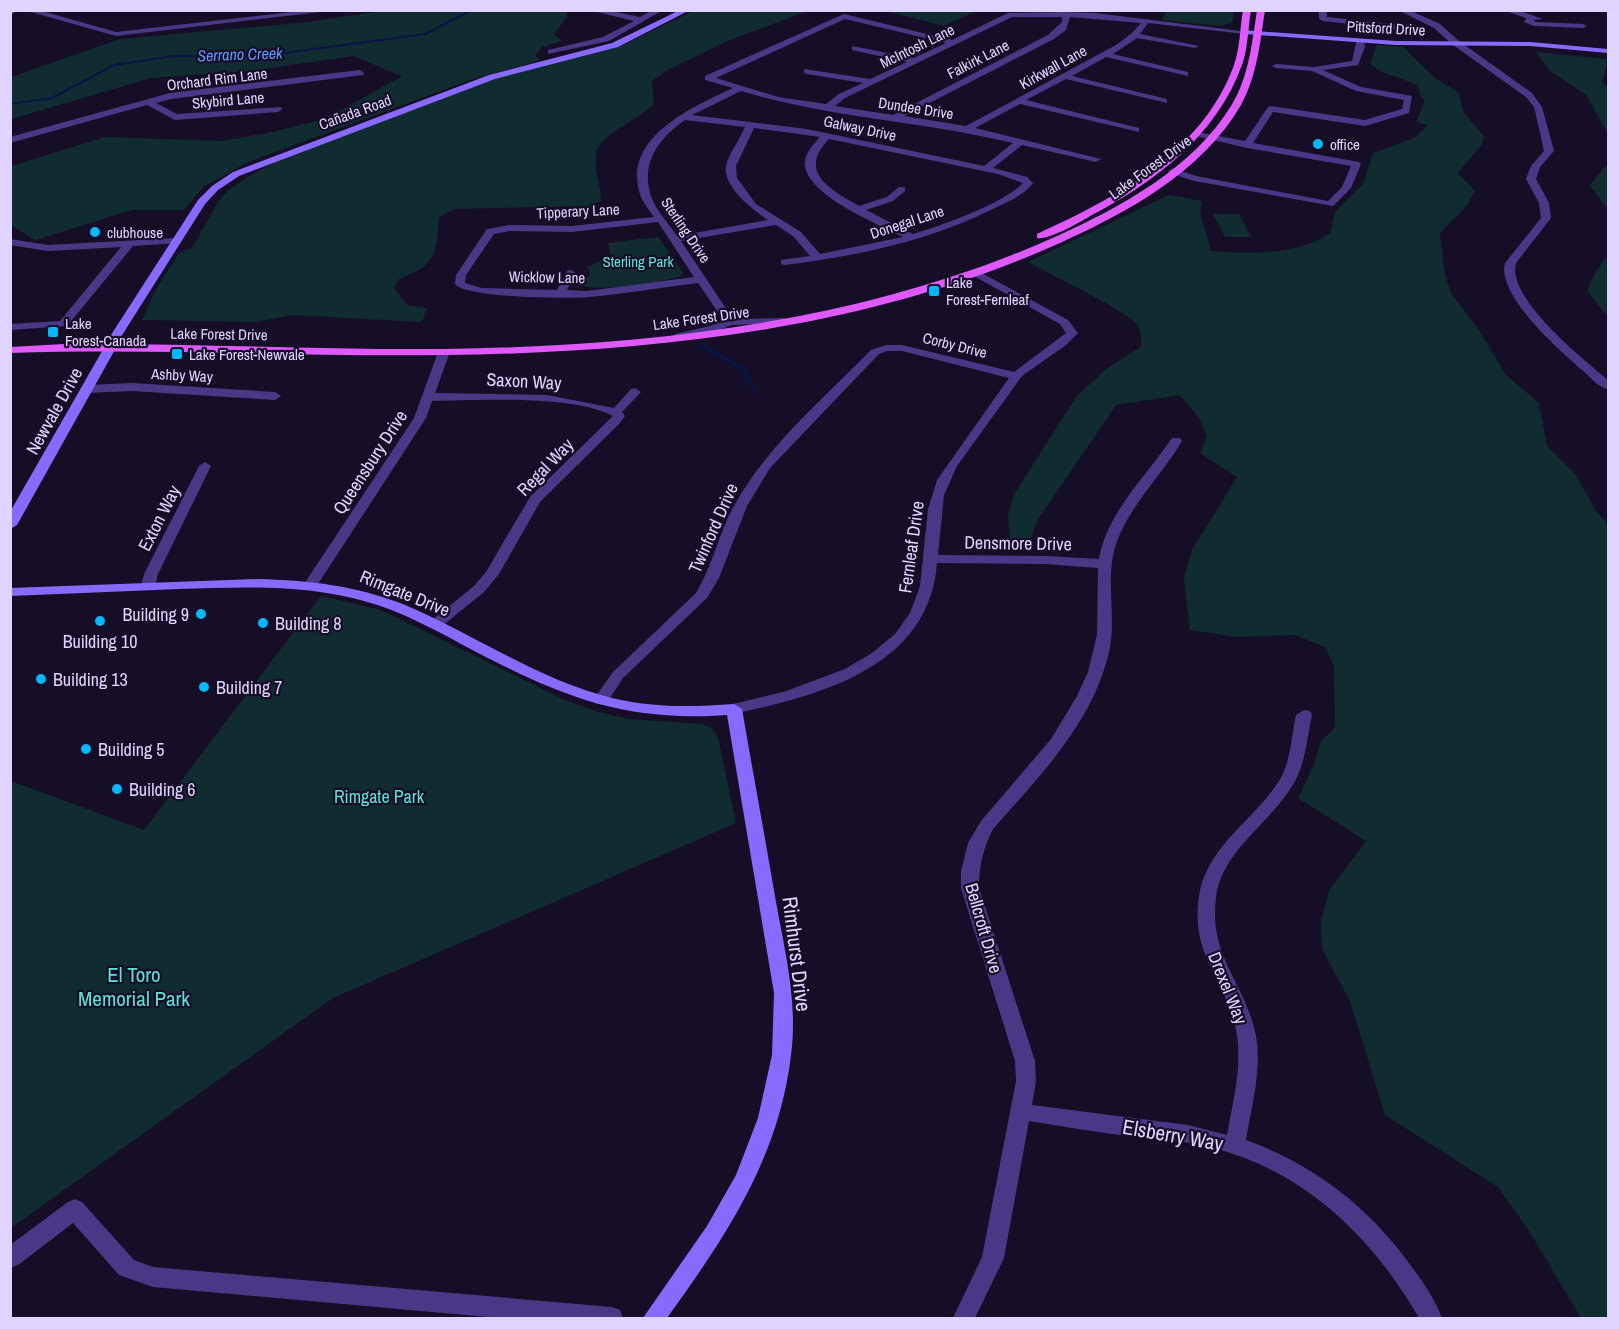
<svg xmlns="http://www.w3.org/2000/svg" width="1619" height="1329" font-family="'Archivo Narrow',sans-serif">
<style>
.green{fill:#112c30}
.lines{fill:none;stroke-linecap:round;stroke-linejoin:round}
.stream-far1{stroke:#081444;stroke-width:2}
.stream{stroke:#081444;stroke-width:4}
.street{fill:#493886;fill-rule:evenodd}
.secondary{fill:#886aff;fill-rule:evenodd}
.primary{fill:#de5aff;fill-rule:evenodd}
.poi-dot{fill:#00b8fe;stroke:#160e26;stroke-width:2}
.labels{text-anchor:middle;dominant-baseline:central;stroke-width:4.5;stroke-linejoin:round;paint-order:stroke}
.far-street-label{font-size:15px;fill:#e0d3ff;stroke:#160e26}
.far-poi-label{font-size:15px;fill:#e0d3ff;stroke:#160e26;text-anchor:start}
.far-park-label{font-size:15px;fill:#5be3d9;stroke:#160e26}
.far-water-label{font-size:16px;font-style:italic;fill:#619aff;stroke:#160e26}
.street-label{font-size:18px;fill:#e0d3ff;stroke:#160e26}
.poi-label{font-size:18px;fill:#e0d3ff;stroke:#160e26;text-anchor:start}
.park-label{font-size:18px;fill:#5be3d9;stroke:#160e26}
.near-street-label{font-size:21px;fill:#e0d3ff;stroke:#160e26}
.near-park-label{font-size:21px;fill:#5be3d9;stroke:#160e26}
</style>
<rect width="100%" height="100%" fill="#160e26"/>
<!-- green -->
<g class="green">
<path d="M388,10H566L567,17L554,34L562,41L542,47L535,56L541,60L473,79L248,162L203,187L184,210H132L35,240L11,225V166L105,137L222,141L268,133L325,119L402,76L353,56L250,71L151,78L11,119V77L120,39L308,22Z"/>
<path d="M1167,10H1234V11L1232,23L1220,26L1162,20Z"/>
<path d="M693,11H808L727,41L668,70L652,81L654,104C640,120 598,133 596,155C594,170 601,186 601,201L589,206L454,209L439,217C436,255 437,264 399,279L394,288L407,305L427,308L422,322L292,315L257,322L142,320L156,289L179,253L192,248L218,202L227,191L249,176L284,157L508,74L621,46Z"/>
<path d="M886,11H975L944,26Z"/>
<path d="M1377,45L1403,47L1435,78L1459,93L1463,112L1484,136L1482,144L1458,173L1475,191C1463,214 1456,215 1440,233L1445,275L1451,293L1479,330L1505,374L1539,403L1547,446L1576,475L1597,513L1608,523V1318H1581L1529,1231L1498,1187L1385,1115L1350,1001L1322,949L1321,921L1329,891L1366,841L1298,798L1315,762L1321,741L1335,727L1334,666L1325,647L1295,635L1236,637L1190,630L1184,578L1192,550L1237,477L1200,453L1207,437L1199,418L1180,395L1116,405L1039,518L1026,549L1011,550L1008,516L1014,494L1077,396L1106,369L1141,347C1141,338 1142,332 1137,324C1130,313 1046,272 1028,262L1169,195L1202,201L1200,213L1211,251C1248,254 1299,255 1330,233L1335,212L1363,184L1373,153L1414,138L1428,125L1416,122L1425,100L1420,96L1418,85L1380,71L1370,64Z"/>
<path d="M1536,52L1608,59L1602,83L1608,87V134L1587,96L1549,70Z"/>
<path d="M1608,163V210L1590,185Z"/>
<path d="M1213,214H1239L1251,237H1225Z"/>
<path d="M658,237L683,273L681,276C664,282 591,294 579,284L589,276L590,271L587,267L611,256L608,243Z"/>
<path d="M1608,255V317L1587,291L1595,273Z"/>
<path d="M321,596L381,610L565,700L598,712L629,719L702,724L712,728L718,738L736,823L333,998L11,1228V781L144,830Z"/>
</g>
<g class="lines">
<!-- stream-far1 -->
<path class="stream-far1" d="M10,104L52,98L114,65L174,56H263L425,34L472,10"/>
<!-- stream -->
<path class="stream" d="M702,345L743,369L757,393"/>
<!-- street -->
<g class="street">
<path d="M24,10H38L116,32L309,10H338L116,36Z"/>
<path d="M589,10H606L640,17L653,10H663L609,41L548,54V50L603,37L634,21Z"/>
<path d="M1319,10H1327V17L1400,25L1421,30L1406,35L1393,29L1323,21L1319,19Z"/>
<path d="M1398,10H1409L1440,24L1459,41L1532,93L1542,107L1554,151L1540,167L1536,179L1549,203L1551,218L1516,263C1506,298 1584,360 1608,380V389C1599,388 1590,377 1582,370C1560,351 1496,295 1505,263L1541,218L1539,203L1526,179L1531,166L1544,151L1534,107L1526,97L1453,45L1434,28Z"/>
<path d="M1503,10H1517L1543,19L1533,20L1536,22L1583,24L1587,26L1583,28L1534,26L1524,22L1526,18Z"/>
<path d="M1065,12L1095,13L1249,32L1245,34L1148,23L1140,34L1199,46L1195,48L1137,38L1113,54L1188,72V76L1106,57L1072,76L1167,99V103L1066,79L1026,100L1139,128V132L1020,104L975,128L1101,159L1096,162L1022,145L993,168L1027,177L1033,183C1023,196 1009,201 995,208C929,241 857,256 785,265L781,264V260L810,256L793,236L776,225L681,241L733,319L784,318L790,321L788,323L732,325L713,332L675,338V334L710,326L724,321L698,283C662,287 625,294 589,297C568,299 466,298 455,284L456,275L487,229L510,225L572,226L654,217C650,211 644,204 641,197C619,139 692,107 733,88L705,80V76L844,14L952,40L1008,13ZM1012,17H1062V22L1048,35L893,115L835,106L845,98ZM1070,17L1141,23L1132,33L1116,45L966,126L904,116L1054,39L1066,30ZM845,19L946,43L914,58L852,46V50L907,62L870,79L804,69V73L807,74L863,83L839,94L826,104L778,97L716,78ZM741,91C830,118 923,121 1013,143L984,166L807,129L692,115ZM685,120L745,127C740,139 729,153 726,166C722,186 754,211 768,220L677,236C669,224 655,209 651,196C640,163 659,138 685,120ZM754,128L820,137C813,145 803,155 805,166C809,196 878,224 903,237L820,254L801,232L756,204L737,178L736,166ZM829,139L998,174L1023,183C1003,204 941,226 913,234L866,210L893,201L905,191V187H899L887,197L859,206C830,189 797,172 829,139ZM658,222L694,277L587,291L567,290L576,273L571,270L567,271L557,290L482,288L465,283L466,275L494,234L510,231L572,232Z"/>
<path d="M1357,39H1363L1365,47L1358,65L1323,70L1361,87L1412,96L1409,113L1365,126L1273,112L1253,143L1359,162L1361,164L1351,188L1333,206L1194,181L1170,173L1168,171L1173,168L1196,176L1328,201L1342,187L1351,166L1247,148L1192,135L1197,132L1245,141L1268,107L1271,106L1365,120L1402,109L1404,100L1356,91L1312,71L1276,68L1272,66L1276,64L1314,67L1352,61Z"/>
<path d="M360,70L364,73L363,75L171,99L156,103L177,114L281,107L282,109L278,112L175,120L147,105L10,143V137L170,93Z"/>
<path d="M175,238L179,239V243L133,246L67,326L10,330V324L60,321L121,247L48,251L10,245V239L48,245Z"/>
<path d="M976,270L1068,320L1078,333L1066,345L1022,376L957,466L944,495L938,555L1045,556L1099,559C1106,514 1147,475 1172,438H1180L1182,441C1162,475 1129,506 1116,544C1105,577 1116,613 1110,647C1096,719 1040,776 993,829C983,848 979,867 979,888L1035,1061L1036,1081L1032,1105L1188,1125L1227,1135C1233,1100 1243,1065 1236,1030C1225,978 1190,956 1199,896C1206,847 1254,820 1279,781C1291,762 1291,737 1296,715L1304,710L1310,711L1312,715C1307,737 1306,761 1295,781C1273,822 1222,849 1216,897C1209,954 1240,977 1254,1027C1264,1064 1252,1103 1246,1140C1315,1165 1370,1208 1412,1267C1423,1282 1436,1301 1442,1318H1419C1371,1235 1302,1168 1205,1146C1180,1140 1154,1139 1128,1136C1095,1132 1062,1126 1029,1121L1004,1258L975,1318H953L982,1257L1016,1081L1015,1061L961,888V871L968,843L981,821L1051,739L1077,696L1088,672L1097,635L1098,568L1045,564L937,563C929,668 820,695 734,714L726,709L729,705L786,691L845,669L872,653L895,634L910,613L920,586L928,509L937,480L1009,378L902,351H887L879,354L770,468L747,506L719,578L707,598L623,678L606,704H596L593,700L613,672L696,593C713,565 719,532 735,504C768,445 824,398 871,350L886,345H902L1014,372L1066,333L1060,324L972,275L971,273Z"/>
<path d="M444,349L450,352L435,393L547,395L614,408L631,389L635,388L641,392L622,412L625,416L619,424L540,502L499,574L484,592L441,627L436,629L429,624L431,621L474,586L486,572L530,497L613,416C574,395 478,400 432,401L426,418L318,584L316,587H306L304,584L414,418L438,352Z"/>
<path d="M132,383L275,392L281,396L275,400L132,391L87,393L81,389L87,385Z"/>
<path d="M205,462L211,466L158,574L155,586L148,590L143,589L141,586L144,574L199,466Z"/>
<path d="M75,1199L82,1202L134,1260L153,1267L612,1307L620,1310L623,1318H499L153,1287L119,1275L73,1223L18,1265L10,1268V1245L68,1202Z"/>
</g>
<!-- secondary -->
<g class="secondary">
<path d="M10,10H20L10,14Z"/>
<path d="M680,10H690L618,47L495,79L239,176L218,190L205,204L119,340H111L109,338L198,200L212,186L233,172L489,75L612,43Z"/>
<path d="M1242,30L1396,41L1530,42L1608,49V53L1530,46L1396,45L1245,34H1242Z"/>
<path d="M111,343L117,346L17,525L10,529V512L105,346Z"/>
<path d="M258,579C308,580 358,586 405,605C474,634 538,680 612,698C653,708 693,707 734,704L742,709C753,773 765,837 776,902C785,952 798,1003 791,1055C779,1158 726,1236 667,1318H643L707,1226L736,1175L758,1118L772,1055L774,993L727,715C628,722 567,699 480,654C442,634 405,612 364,601C304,584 241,587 179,589C123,591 67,594 10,596V588Z"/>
</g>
<!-- primary -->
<g class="primary">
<path d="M1243,10H1251C1248,29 1248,48 1242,65C1217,135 1155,182 1092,215C1080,222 1050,240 1037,238V234C1116,198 1203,151 1234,65C1240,48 1240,28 1243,10Z"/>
<path d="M1257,10H1265C1260,43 1257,76 1241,105C1202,172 1128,212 1060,243C869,329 652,353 444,355C300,357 155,348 10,353V347L64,344C191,343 318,350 445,349C653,346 866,322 1057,236C1121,207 1193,168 1231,106C1249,77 1252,43 1257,10Z"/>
</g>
</g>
<!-- markers -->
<g class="poi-dot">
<circle cx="1318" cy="144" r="6"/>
<circle cx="95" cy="232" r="6"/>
<rect x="928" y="285" width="12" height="12" rx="3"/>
<rect x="47" y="326" width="12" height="12" rx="3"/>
<rect x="171" y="348" width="12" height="12" rx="3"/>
<circle cx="201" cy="614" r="6"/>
<circle cx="100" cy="621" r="6"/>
<circle cx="263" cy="623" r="6"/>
<circle cx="41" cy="679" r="6"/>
<circle cx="204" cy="687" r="6"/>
<circle cx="86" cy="749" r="6"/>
<circle cx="117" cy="789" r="6"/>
</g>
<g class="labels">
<!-- far-street labels -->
<g class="far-street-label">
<text transform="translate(1386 28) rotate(3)">Pittsford Drive</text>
<text transform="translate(917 46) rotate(-26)">McIntosh Lane</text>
<text transform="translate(978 59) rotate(-27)">Falkirk Lane</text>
<text transform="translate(1053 67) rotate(-29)">Kirkwall Lane</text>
<text transform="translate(217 79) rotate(-7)">Orchard Rim Lane</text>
<text transform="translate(228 100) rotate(-5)">Skybird Lane</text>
<text transform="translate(916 108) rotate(9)">Dundee Drive</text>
<text transform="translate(355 112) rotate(-20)">Cañada Road</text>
<text transform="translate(860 128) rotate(12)">Galway Drive</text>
<text transform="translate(1150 167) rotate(-36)">Lake Forest Drive</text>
<text transform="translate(578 211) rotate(-3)">Tipperary Lane</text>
<text transform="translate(907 222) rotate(-18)">Donegal Lane</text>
<text transform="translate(686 230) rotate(56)">Sterling Drive</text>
<text transform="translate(547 277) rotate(1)">Wicklow Lane</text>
<text transform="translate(701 318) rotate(-8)">Lake Forest Drive</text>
<text transform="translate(219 334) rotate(1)">Lake Forest Drive</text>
<text transform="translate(955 345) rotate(14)">Corby Drive</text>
<text transform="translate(182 375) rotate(3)">Ashby Way</text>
</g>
<!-- far-poi labels -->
<g class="far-poi-label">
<text x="1330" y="144">office</text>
<text x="107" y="232">clubhouse</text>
<text x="946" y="282">Lake<tspan x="946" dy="17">Forest-Fernleaf</tspan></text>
<text x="65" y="323">Lake<tspan x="65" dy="17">Forest-Canada</tspan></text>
<text x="189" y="354">Lake Forest-Newvale</text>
</g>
<!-- far-park labels -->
<g class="far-park-label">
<text x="638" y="261">Sterling Park</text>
</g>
<!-- far-water labels -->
<g class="far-water-label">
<text transform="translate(240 54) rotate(-2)">Serrano Creek</text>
</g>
<!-- street labels -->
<g class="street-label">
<text transform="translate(524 381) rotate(3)">Saxon Way</text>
<text transform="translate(54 411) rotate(-61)">Newvale Drive</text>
<text transform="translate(370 462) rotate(-57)">Queensbury Drive</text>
<text transform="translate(545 467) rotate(-46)">Regal Way</text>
<text transform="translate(159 518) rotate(-63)">Exton Way</text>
<text transform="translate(713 528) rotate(-66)">Twinford Drive</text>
<text transform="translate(1018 543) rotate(1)">Densmore Drive</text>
<text transform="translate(911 547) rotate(-82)">Fernleaf Drive</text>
<text transform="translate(405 593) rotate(22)">Rimgate Drive</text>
<text transform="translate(984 928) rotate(74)">Bellcroft Drive</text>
<text transform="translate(1228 988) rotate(68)">Drexel Way</text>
</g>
<!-- poi labels -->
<g class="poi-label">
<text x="189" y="614" text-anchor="end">Building 9</text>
<text x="275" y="623">Building 8</text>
<text x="100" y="641" text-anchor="middle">Building 10</text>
<text x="53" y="679">Building 13</text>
<text x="216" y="687">Building 7</text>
<text x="98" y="749">Building 5</text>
<text x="129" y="789">Building 6</text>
</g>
<!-- park labels -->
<g class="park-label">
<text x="379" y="796">Rimgate Park</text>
</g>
<!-- near-street labels -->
<g class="near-street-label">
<text transform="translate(797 954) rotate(83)">Rimhurst Drive</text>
<text transform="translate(1173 1135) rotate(10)">Elsberry Way</text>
</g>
<!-- near-park labels -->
<g class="near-park-label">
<text x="134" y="974">El Toro<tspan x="134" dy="24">Memorial Park</tspan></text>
</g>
</g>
<!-- border -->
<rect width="1619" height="1329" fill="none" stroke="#e0d3ff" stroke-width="24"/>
</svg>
